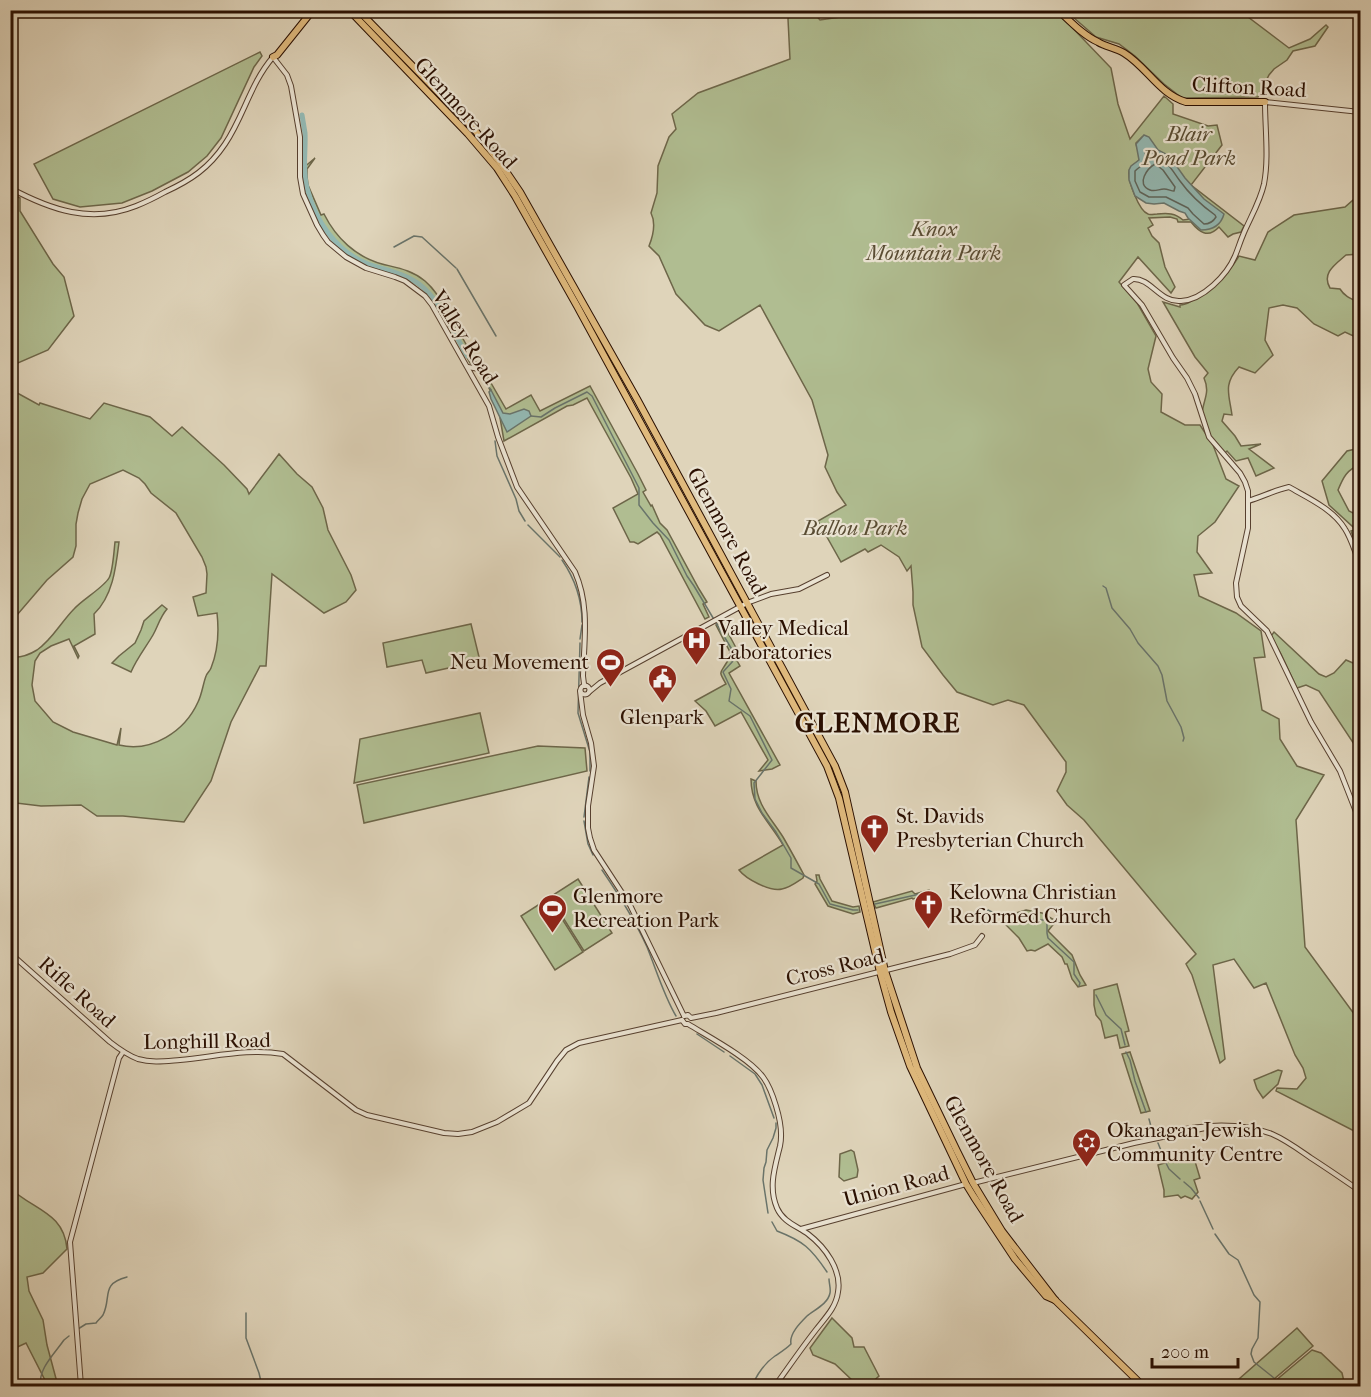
<svg xmlns="http://www.w3.org/2000/svg" width="1371" height="1397" font-family="'IM FELL French Canon',serif">
<style>
.green{fill:#b0bd91;stroke:#6d6649;stroke-width:1.5;fill-rule:evenodd}
.water{fill:#93b8b2;stroke:#69746b;stroke-width:1.5}
.lines{fill:none;stroke-linecap:round;stroke-linejoin:round}
.shore{stroke:#5e645a;stroke-width:1.5}
.stream{stroke:#69746b;stroke-width:1.5}
.river{stroke:#93b8b2;stroke-width:5}
.minor-casing{stroke:#57402f;stroke-width:6}
.major-casing{stroke:#2a0f01;stroke-width:8}
.minor{stroke:#eae3d2;stroke-width:4}
.major{stroke:#e0ba7d;stroke-width:6}
.labels{text-anchor:middle;dominant-baseline:central;stroke-width:4.5;stroke-linejoin:round;paint-order:stroke}
.street-label{font-size:21px;fill:#2a0f01;stroke:#eae3d2}
.park-label{font-size:21px;font-style:italic;fill:#594c33;stroke:#eae3d2}
.poi-label{font-size:21px;fill:#2a0f01;stroke:#eae3d2;text-anchor:start}
.district-label{font-size:27px;font-weight:bold;letter-spacing:1.5px;fill:#2a0f01;stroke:#eae3d2}
</style>
<rect width="100%" height="100%" fill="#dfd4ba"/>
<filter id="stains"><feTurbulence type="fractalNoise" baseFrequency=".00333" numOctaves="4"/><feColorMatrix values="0 0 0 0 .2 0 0 0 0 .09 0 0 0 0 .02 0 0 0 .5 -.17"/></filter>
<radialGradient id="worn" r=".72"><stop offset=".6" stop-color="#630" stop-opacity="0"/><stop offset="1" stop-color="#630" stop-opacity=".3"/></radialGradient>
<!-- green -->
<g class="green">
<path d="M855,10L1054,11L1063,18L1111,68L1118,104L1130,139L1164,96L1173,104V114L1208,126L1217,125L1222,145L1191,185L1244,226L1241,232L1233,234L1228,237L1219,227C1208,239 1199,232 1191,222H1178L1177,219L1170,217L1149,218L1153,225L1148,228L1152,236L1159,243L1165,267L1175,287L1171,293L1138,257L1119,282L1137,303L1156,336L1148,369L1151,382L1162,394L1161,412L1185,425H1200L1213,445L1226,479L1239,486L1215,522L1198,536L1197,552L1212,573L1194,575L1199,596L1236,613L1261,631L1265,657L1254,658L1262,710L1279,719L1280,739L1297,766L1324,775L1296,820L1305,947L1360,1022V1134L1276,1091L1277,1088L1297,1089L1306,1078L1303,1068L1295,1055L1266,983L1254,988L1234,959L1213,965L1225,1059L1220,1063L1192,975L1186,964L1196,954L1084,820L1067,805L1057,791L1066,772V762L1024,705L1008,700L993,705L957,692L943,675L922,647L913,605V592L911,566L907,571L899,557L881,545L868,552L865,549L841,562L818,521L846,505L837,492L825,467L828,455L812,400L760,305L719,331L705,325L676,294L659,256L649,246C653,236 656,223 651,213L657,193L658,166L669,137L676,129L672,114L698,93L790,59L788,19L792,11H812L820,20L854,15ZM1144,136L1162,157L1191,219L1183,220C1175,213 1168,213 1157,214C1155,214 1149,215 1148,214C1139,211 1128,181 1129,172C1130,164 1139,164 1140,157C1140,153 1136,148 1136,143L1142,137Z"/>
<path d="M1080,10L1240,11L1289,48L1310,39L1326,25L1328,27L1315,46L1293,51L1287,60L1274,69L1269,75L1258,97L1182,98L1164,84L1135,56L1119,44L1096,37L1074,18Z"/>
<path d="M260,52L262,56L254,67L221,138L207,156L188,172L152,191L122,203L80,207L53,199L34,164Z"/>
<path d="M315,158L307,169V176L308,185L321,215L324,214C336,238 356,257 382,264C398,268 412,270 425,281C437,291 444,306 452,319C460,334 469,349 477,364L482,366L475,367L470,363C458,342 440,304 423,289C408,276 388,273 369,266C330,250 306,211 302,169Z"/>
<path d="M11,193L20,198V211L53,264L64,277L74,316L48,350L13,365L11,368Z"/>
<path d="M1360,194V254L1346,255C1336,264 1321,273 1330,288L1340,289C1345,297 1352,299 1360,303V339L1345,332L1338,336L1314,324L1297,308L1283,305L1269,308L1265,340L1273,355L1255,373L1239,367C1223,384 1229,394 1232,415L1224,414L1222,421L1235,436L1241,446L1261,444L1249,449L1274,468L1256,476L1248,458L1236,461L1227,451L1224,454C1216,447 1202,426 1202,416C1202,401 1211,394 1204,378L1208,373L1195,357L1163,302L1180,307V305C1186,305 1188,303 1193,300C1214,288 1226,277 1239,256L1255,260L1268,232L1294,215L1345,207Z"/>
<path d="M487,376L506,409L531,395L540,411L590,386L638,474L646,490L643,492L651,506L652,505L660,523L667,530L699,589L707,602L703,604L709,617L705,619L660,535L657,532L638,544L634,542H630L613,508L638,494L631,478L587,398L573,405L567,406L504,441L498,406L485,380V377Z"/>
<path d="M10,389L39,405L40,403L90,419L104,403L150,417L172,436L182,427L224,465L247,489L249,494L279,454L297,474L312,487L323,508L328,530L351,575L356,590L346,602L324,613L272,574L266,666H260L231,722L211,781L184,822L123,816H97L81,805L41,806L16,803L11,805V657C20,658 29,655 37,650C52,640 61,622 74,609C82,600 104,587 109,578C113,571 114,550 115,542H119C116,567 113,596 94,614L95,634L74,646L79,656L78,658L69,639L51,646L40,653L35,661L32,685L35,701L53,722L73,732L117,745L121,728L119,745C152,753 185,731 198,702C202,694 203,684 206,676C207,673 210,671 211,668C218,651 219,631 217,613L198,616L193,597L206,593L207,574L206,567L202,557L176,513L151,493L145,484L139,478L123,470L90,484L82,499L78,513L76,524V546L73,557L47,580L17,615L11,621Z"/>
<path d="M1360,448V465C1347,469 1343,478 1338,490L1349,511L1359,516L1360,519V557L1351,531L1354,530L1353,527L1329,505L1322,481L1347,451Z"/>
<path d="M162,605L167,609C160,617 158,626 153,635C146,647 137,658 131,672L112,663L119,656L135,643L141,630L144,621Z"/>
<path d="M722,622L740,655L736,659L740,666L729,673L780,765L772,769L759,771L768,760L741,712L715,726L706,711L695,701L726,684C718,670 720,674 727,662C729,659 729,655 730,652L716,625Z"/>
<path d="M471,624L480,661L426,673L422,660L387,667L383,643Z"/>
<path d="M1274,632L1319,674L1326,677L1334,673L1346,660L1360,666V757L1356,747L1319,691L1306,685L1297,688L1281,654L1271,636Z"/>
<path d="M480,713L489,753L354,783L360,739Z"/>
<path d="M538,746L585,748L587,771L364,823L357,785Z"/>
<path d="M751,779L756,781C756,804 771,818 783,837C790,849 797,862 804,875L803,878C797,882 789,888 782,889C770,892 746,879 739,870L783,845C770,822 751,808 751,779Z"/>
<path d="M816,875H819L820,879L832,901L853,907L859,906L860,912L853,914L828,906L815,884L817,881Z"/>
<path d="M578,879L612,933L584,951L550,897Z"/>
<path d="M929,890L938,898L934,899L930,895L913,899L912,898L876,908L873,902L912,891L915,894Z"/>
<path d="M549,898L583,952L555,970L521,916Z"/>
<path d="M1026,910L1042,913L1056,921L1048,931L1072,955L1080,975L1086,985L1078,987L1072,979L1067,964H1065L1062,957L1048,944L1035,951L1031,950L1027,951L1019,938L1002,921L1013,914Z"/>
<path d="M1117,984L1129,1031L1125,1032L1129,1046L1120,1048L1117,1035L1105,1038L1101,1021L1096,1015L1094,1005V990Z"/>
<path d="M1130,1052L1150,1111L1141,1113L1122,1054Z"/>
<path d="M1278,1070L1282,1071L1278,1084L1263,1098L1257,1089L1254,1080Z"/>
<path d="M851,1150L854,1152L858,1170L857,1177L844,1181L839,1177L840,1154Z"/>
<path d="M1194,1158L1200,1178L1194,1180L1198,1192L1192,1199L1185,1196L1181,1198L1178,1195L1164,1197V1190L1158,1165L1174,1160Z"/>
<path d="M10,1188C33,1210 64,1212 67,1249L43,1273L27,1277L29,1291L43,1320L47,1345L58,1386H48L26,1343L11,1350Z"/>
<path d="M832,1318L852,1338L854,1347H864L879,1376L868,1386H853L854,1382L835,1364L813,1355L810,1348Z"/>
<path d="M1297,1328L1313,1346L1266,1386H1231Z"/>
<path d="M1312,1350L1321,1353L1342,1373L1345,1386H1269Z"/>
</g>
<!-- water -->
<g class="water">
<path d="M1144,135L1149,137L1158,150L1166,154L1173,161L1185,178L1204,199L1224,214C1221,225 1213,230 1201,230L1188,218L1185,213L1179,211L1164,203L1154,204L1146,203L1135,196L1129,180V170L1131,166L1139,160L1136,144Z"/>
<path d="M491,390L503,413L510,414L524,409L529,411L531,416L507,432L491,399L489,392Z"/>
</g>
<g class="lines">
<!-- shore -->
<g class="shore">
<path d="M1146,149L1149,150C1155,156 1163,158 1168,165C1173,170 1176,176 1180,181C1190,195 1201,205 1215,215L1216,217C1213,222 1209,224 1204,224L1193,214L1188,208L1166,197H1149L1140,192L1135,181V171C1142,164 1148,165 1145,152Z"/>
<path d="M1155,164L1163,170L1175,187L1174,191C1171,191 1168,189 1164,189C1159,189 1155,192 1150,190C1135,184 1148,168 1155,164Z"/>
</g>
<!-- stream -->
<g class="stream">
<path d="M394,247L414,236L422,237L456,268"/>
<path d="M457,269L496,336"/>
<path d="M467,356L475,367"/>
<path d="M478,371L491,390"/>
<path d="M531,416L541,417L555,408L587,392L592,396L639,488V505L653,523L669,540L687,576L694,586L734,653L733,661L723,672L731,689L729,701L750,716L772,760L754,783L755,799L762,813L776,832L791,858V868L819,884L830,904L853,910H858"/>
<path d="M495,441L497,456L516,499L519,511L525,521"/>
<path d="M528,525L560,557"/>
<path d="M562,560C575,579 582,599 582,622"/>
<path d="M1103,586L1106,588L1112,608L1130,629L1138,643L1158,666L1162,675L1167,701L1181,727L1184,738L1183,741"/>
<path d="M580,639L582,625"/>
<path d="M580,643L578,713L590,752V771"/>
<path d="M584,817L589,777"/>
<path d="M584,821L588,844L593,855"/>
<path d="M602,870C619,895 635,920 647,947C656,969 664,996 676,1016"/>
<path d="M931,894L938,899"/>
<path d="M875,904L929,892"/>
<path d="M1009,918L1012,920L1025,915L1035,920H1047"/>
<path d="M973,920L988,910L992,912"/>
<path d="M1047,922V933L1048,938L1074,962V974L1080,983L1079,986"/>
<path d="M1096,995L1106,1015L1121,1029L1125,1045"/>
<path d="M697,1034L724,1052"/>
<path d="M1126,1052L1130,1060L1135,1081L1146,1112"/>
<path d="M730,1056L755,1074L762,1085L774,1118"/>
<path d="M1149,1119L1153,1134"/>
<path d="M1158,1143L1164,1158"/>
<path d="M1165,1161L1169,1169L1180,1179"/>
<path d="M1184,1182L1191,1188L1199,1198"/>
<path d="M1200,1201L1213,1229"/>
<path d="M768,1213L763,1180L764,1168L766,1162L767,1150L773,1138L776,1128V1123"/>
<path d="M772,1222L777,1231C803,1241 811,1248 827,1272"/>
<path d="M1215,1234L1229,1254L1238,1260L1254,1295L1260,1302L1258,1338L1252,1349L1251,1354L1254,1362L1274,1378"/>
<path d="M246,1313V1338L259,1373L262,1386"/>
<path d="M78,1329L86,1324L96,1323C98,1320 101,1318 103,1315C112,1297 100,1284 127,1277"/>
<path d="M1278,1381L1282,1386"/>
<path d="M41,1386C37,1370 55,1353 64,1340L69,1336"/>
<path d="M753,1386C755,1376 766,1362 775,1356C781,1352 786,1349 791,1344C789,1334 800,1323 807,1316C814,1310 828,1304 830,1293C831,1289 829,1283 829,1279"/>
</g>
<!-- river -->
<path class="river" d="M302,115C303,121 304,127 305,133C306,151 302,170 307,188C315,220 336,252 368,264C385,270 404,273 419,284C440,300 454,333 467,356"/>
<defs>
<g id="minor">
<path d="M1360,112L1265,102C1265,129 1269,158 1264,184C1260,202 1250,218 1243,235C1240,242 1238,249 1235,256C1227,275 1203,300 1181,301C1160,303 1151,278 1133,279L1124,285L1142,305L1173,358L1187,378L1195,394L1209,437L1240,473L1245,482L1248,491V528L1236,583L1237,597L1241,606L1267,631L1311,722L1340,771L1360,822"/>
<path d="M10,188C51,210 91,224 136,206C146,202 156,197 165,192C191,180 209,168 225,144C244,116 250,84 273,57L287,75L291,86L300,137V177L303,194L317,225L323,235L328,242L346,257L366,268L395,277L405,281L425,296L432,305L489,406L498,437L517,487L575,572C590,606 584,640 583,676L584,684L585,686"/>
<path d="M468,367L484,370"/>
<path d="M1248,501C1262,497 1275,490 1289,487C1308,498 1333,509 1345,529C1352,540 1355,553 1360,564"/>
<circle cx="585" cy="690" r="4.5"/>
<path d="M580,691L583,715L591,743L594,766L588,806V828L590,838L594,850L630,905L684,1016"/>
<path d="M589,692L600,683L747,603L771,594L799,589L827,575"/>
<path d="M10,953L110,1042C119,1049 127,1055 138,1059C152,1063 166,1061 180,1060C214,1057 249,1048 283,1054L356,1110L367,1115L444,1133L458,1134L472,1132L497,1122L529,1103L557,1061L566,1050L579,1043L682,1020"/>
<path d="M684,1016L688,1015L691,1018L716,1013L950,954L975,945L982,936"/>
<path d="M682,1020L685,1024H688C709,1037 749,1058 763,1077C769,1085 773,1096 776,1106C780,1119 783,1132 780,1146C775,1167 768,1187 777,1208C783,1222 797,1226 808,1234C825,1247 842,1270 838,1292C836,1308 824,1319 815,1331C801,1349 788,1368 775,1386"/>
<path d="M1150,1138C1186,1125 1235,1120 1272,1134C1286,1140 1298,1149 1311,1158C1328,1169 1344,1180 1360,1191"/>
<path d="M973,1183L1134,1143L1210,1127"/>
<path d="M801,1229L966,1184"/>
<path d="M81,1386L70,1242L119,1058L123,1052"/>
</g>
<g id="major">
<path d="M349,10L468,134L497,168L515,196L577,306L827,766L839,798L880,972L891,1012L910,1066L966,1184L974,1197L1015,1259L1046,1296L1055,1300"/>
<path d="M358,10L474,129L501,164L520,192L637,399L835,766L845,792L885,971L917,1068L957,1151L973,1183L1002,1231L1055,1300L1143,1386"/>
<path d="M1058,10C1071,22 1083,35 1098,42C1106,47 1116,48 1124,53C1147,67 1159,94 1186,102H1265"/>
<path d="M273,57L277,55L313,10"/>
</g>
</defs>
<!-- minor casing -->
<use href="#minor" class="minor-casing"/>
<!-- major casing -->
<use href="#major" class="major-casing"/>
<!-- minor -->
<use href="#minor" class="minor"/>
<!-- major -->
<use href="#major" class="major"/>
</g>
<!-- icons -->
<defs>
<symbol id="hospital-pin" viewBox="-11 -11 22 30"><path d="M0 17L-7.5 6A9.5 9.5 0 1 1 7.5 6Z" fill="#8f2418" stroke="#eae3d2"/><path d="M-5-5h3v3.5h4V-5h3V5h-3V1.5h-4V5h-3Z" fill="#fff"/></symbol>
<symbol id="stadium-pin" viewBox="-11 -11 22 30"><path d="M0 17L-7.5 6A9.5 9.5 0 1 1 7.5 6Z" fill="#8f2418" stroke="#eae3d2"/><path d="M0-5a6.5 5 0 1 0 0 10a6.5 5 0 1 0 0-10ZM-3.5-1.8h7v3.6h-7Z" fill="#fff"/></symbol>
<symbol id="civic-pin" viewBox="-11 -11 22 30"><path d="M0 17L-7.5 6A9.5 9.5 0 1 1 7.5 6Z" fill="#8f2418" stroke="#eae3d2"/><path d="M-.6-6.5H3V-4.5H.6V-3L4-1V1h2V6H-6V1h2V-1L-.6-3ZM-1.2 2.5V6h2.4V2.5Z" fill="#fff"/></symbol>
<symbol id="church-pin" viewBox="-11 -11 22 30"><path d="M0 17L-7.5 6A9.5 9.5 0 1 1 7.5 6Z" fill="#8f2418" stroke="#eae3d2"/><path d="M-1.2-6h2.4v3.5h3.3v2.4h-3.3V6h-2.4V-.1h-3.3v-2.4h3.3Z" fill="#fff"/></symbol>
<symbol id="synagogue-pin" viewBox="-11 -11 22 30"><path d="M0 17L-7.5 6A9.5 9.5 0 1 1 7.5 6Z" fill="#8f2418" stroke="#eae3d2"/><path d="M0-6.5L5.6 3.2H-5.6ZM0 6.5L5.6-3.2H-5.6Z" fill="#fff"/></symbol>
</defs>
<g fill-rule="evenodd">
<use href="#hospital-pin" x="680" y="624" width="33" height="45"/>
<use href="#stadium-pin" x="594" y="646" width="33" height="45"/>
<use href="#civic-pin" x="646" y="662" width="33" height="45"/>
<use href="#church-pin" x="858" y="812" width="33" height="45"/>
<use href="#church-pin" x="912" y="888" width="33" height="45"/>
<use href="#stadium-pin" x="536" y="892" width="33" height="45"/>
<use href="#synagogue-pin" x="1070" y="1126" width="33" height="45"/>
</g>
<g class="labels">
<!-- street labels -->
<g class="street-label">
<text transform="translate(1249 87) rotate(3)">Clifton Road</text>
<text transform="translate(466 113) rotate(48)">Glenmore Road</text>
<text transform="translate(465 337) rotate(58)">Valley Road</text>
<text transform="translate(727 531) rotate(61)">Glenmore Road</text>
<text transform="translate(835 967) rotate(-14)">Cross Road</text>
<text transform="translate(77 992) rotate(42)">Rifle Road</text>
<text transform="translate(207 1041) rotate(-1)">Longhill Road</text>
<text transform="translate(984 1159) rotate(61)">Glenmore Road</text>
<text transform="translate(896 1186) rotate(-15)">Union Road</text>
</g>
<!-- park labels -->
<g class="park-label">
<text x="1189" y="134">Blair<tspan x="1189" dy="24">Pond Park</tspan></text>
<text x="934" y="229">Knox<tspan x="934" dy="24">Mountain Park</tspan></text>
<text x="855" y="528">Ballou Park</text>
</g>
<!-- poi labels -->
<g class="poi-label">
<text x="718" y="628">Valley Medical<tspan x="718" dy="24">Laboratories</tspan></text>
<text x="589" y="662" text-anchor="end">Neu Movement</text>
<text x="662" y="717" text-anchor="middle">Glenpark</text>
<text x="896" y="816">St. Davids<tspan x="896" dy="24">Presbyterian Church</tspan></text>
<text x="949" y="892">Kelowna Christian<tspan x="949" dy="24">Reformed Church</tspan></text>
<text x="573" y="896">Glenmore<tspan x="573" dy="24">Recreation Park</tspan></text>
<text x="1107" y="1130">Okanagan Jewish<tspan x="1107" dy="24">Community Centre</tspan></text>
</g>
<!-- district labels -->
<g class="district-label">
<text x="878" y="723">GLENMORE</text>
</g>
</g>
<!-- margin -->
<rect width="1371" height="1397" fill="none" stroke="#dfd4ba" stroke-width="36"/>
<rect x="12" y="12" width="1347" height="1373" fill="none" stroke="#2a0f01" stroke-width="3"/>
<rect x="18" y="18" width="1335" height="1361" fill="none" stroke="#2a0f01" stroke-width="1.5"/>
<!-- scale -->
<path d="M1152 1358v9h86v-9" fill="none" stroke="#2a0f01" stroke-width="3"/>
<text x="1161" y="1358" font-size="18" fill="#2a0f01" stroke="#eae3d2" stroke-width="4.5" paint-order="stroke">200 m</text>
<rect width="100%" height="100%" filter="url(#stains)"/>
<rect width="100%" height="100%" fill="url(#worn)"/>
</svg>
